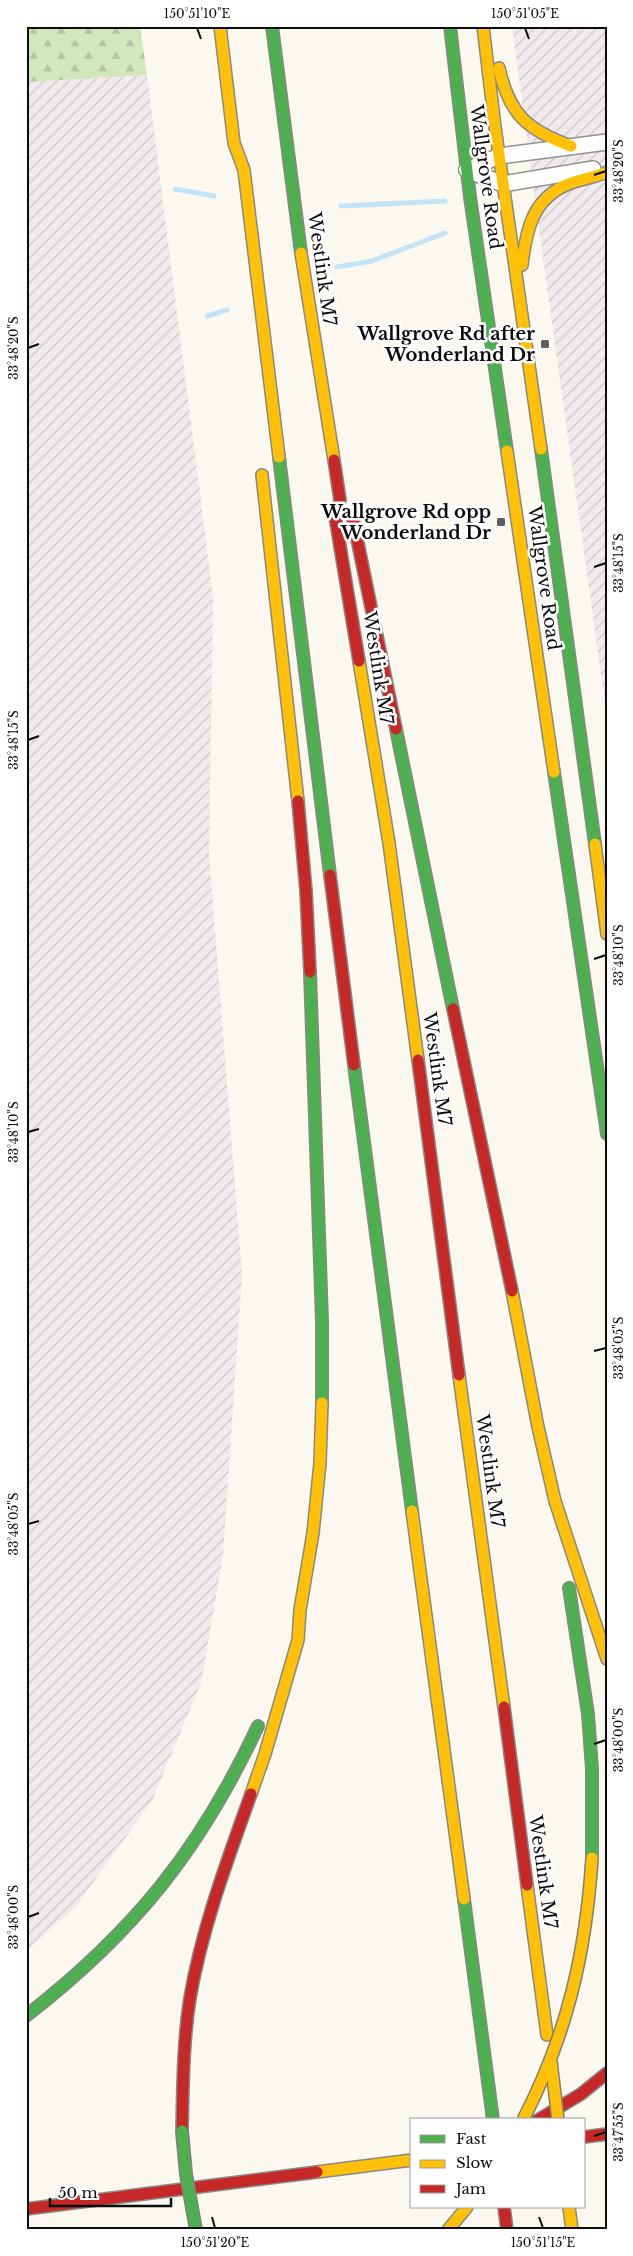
<svg xmlns="http://www.w3.org/2000/svg" width="633" height="2256" font-family="'Libre Baskerville',serif">
<style>
.industrial{fill:url(#industrial-furrows)}
.forest{fill:url(#forest-firs)}
.lines{fill:none;stroke-linecap:round;stroke-linejoin:round}
.stream{stroke:#c4e4f5;stroke-width:5}
.street-casing{stroke:#93928e;stroke-width:18}
.fast-casing{stroke:#8a8985;stroke-width:14}
.slow-casing{stroke:#8a8985;stroke-width:14}
.jam-casing{stroke:#8a8985;stroke-width:14}
.street{stroke:#fefefd;stroke-width:15}
.fast{stroke:#4caf50;stroke-width:11}
.slow{stroke:#ffc107;stroke-width:11}
.jam{stroke:#c62828;stroke-width:11}
.fast-bridge-casing{stroke:#80807c;stroke-width:14;stroke-linecap:butt}
.slow-bridge-casing{stroke:#80807c;stroke-width:14;stroke-linecap:butt}
.fast-bridge{stroke:#4caf50;stroke-width:11}
.slow-bridge{stroke:#ffc107;stroke-width:11}
.ticks{fill:none;stroke:#0c0c0c;stroke-width:2}
.poi-dot{fill:#5f5f5b;stroke:#fff;stroke-width:2}
.labels{text-anchor:middle;dominant-baseline:central;stroke-width:5;stroke-linejoin:round;paint-order:stroke}
.street-label{font-size:18px;fill:#0c0c0c;stroke:#fff}
.poi-label{font-size:18px;font-weight:bold;fill:#0c0c0c;stroke:#fff;text-anchor:end}
.neatline{fill:none;stroke:#0c0c0c;stroke-width:2}
.ticks-label{font-size:12px;text-anchor:middle;fill:#0c0c0c}
</style>
<defs>
<pattern id="industrial-furrows" width="10" height="10" patternUnits="userSpaceOnUse" patternTransform="scale(1.25)"><rect width="10" height="10" fill="#f1eaed"/><path d="M-1 1l2-2M0 10L10 0M9 11l2-2" fill="none" stroke="#cdc8ca"/></pattern>
<pattern id="forest-firs" width="22" height="20" patternUnits="userSpaceOnUse" patternTransform="scale(1.25)"><rect width="22" height="20" fill="#d2e8bc"/><path d="M5 1l3.5 6h-7zM16 11l3.5 6h-7z" fill="#b3c6a0"/></pattern>
</defs>
<rect width="100%" height="100%" fill="#faf8ef"/>
<!-- industrial -->
<g class="industrial">
<path d="M512,26H607V717L545,273Z"/>
<path d="M147,75L213,597L209,854L242,1275L223,1556L201,1683L152,1801L77,1905L26,1952V82Z"/>
</g>
<!-- forest -->
<path class="forest" d="M26,26H140L147,75L26,82Z"/>
<g class="lines">
<!-- stream -->
<g class="stream">
<path d="M175,189L214,196"/>
<path d="M341,206L445,201"/>
<path d="M337,267L372,261L445,233"/>
<path d="M207,316L227,310"/>
</g>
<defs>
<g id="street">
<path d="M467,170L499,156L607,142"/>
<path d="M467,170L503,184L593,169"/>
</g>
<g id="fast">
<path d="M272,26L301,253"/>
<path d="M450,26L470,197L507,451"/>
<path d="M541,449L595,844"/>
<path d="M279,457L330,875"/>
<path d="M396,729L453,1009"/>
<path d="M554,772L607,1134"/>
<path d="M310,972L322,1321V1403"/>
<path d="M354,1065L412,1511"/>
<path d="M569,1588L588,1714L592,1769V1858"/>
<path d="M464,1899L493,2120"/>
<path d="M26,2016C134,1932 200,1850 258,1726"/>
</g>
<g id="slow">
<path d="M220,26L234,143L244,170L279,457"/>
<path d="M483,26L495,127L541,449"/>
<path d="M499,68C509,114 527,130 571,146"/>
<path d="M301,253L334,460"/>
<path d="M522,265C526,231 532,200 566,185C579,179 594,178 607,172"/>
<path d="M507,451L554,772"/>
<path d="M262,475L298,801"/>
<path d="M359,661L389,843L418,1060"/>
<path d="M595,844L607,934"/>
<path d="M512,1291L538,1427L555,1501L607,1659"/>
<path d="M459,1375L504,1707"/>
<path d="M412,1511L464,1899"/>
<path d="M251,1794L265,1754L298,1640L300,1610L313,1533L320,1463L322,1403"/>
<path d="M527,1885L547,2035"/>
<path d="M317,2172L412,2160"/>
<path d="M569,2207L572,2230"/>
<path d="M448,2230L467,2207"/>
</g>
<g id="jam">
<path d="M334,460L340,500L335,516L359,661"/>
<path d="M353,519L396,729"/>
<path d="M298,801L306,891L310,972"/>
<path d="M330,875L354,1065"/>
<path d="M453,1009L512,1291"/>
<path d="M418,1060L459,1375"/>
<path d="M504,1707L527,1885"/>
<path d="M538,2120L581,2094L607,2073"/>
<path d="M182,2131C183,2087 183,2042 190,1998C202,1928 227,1861 251,1794"/>
<path d="M584,2137L607,2134"/>
<path d="M504,2207L507,2230"/>
<path d="M26,2209L317,2172"/>
</g>
</defs>
<!-- street casing -->
<use href="#street" class="street-casing"/>
<!-- fast casing -->
<use href="#fast" class="fast-casing"/>
<!-- slow casing -->
<use href="#slow" class="slow-casing"/>
<!-- jam casing -->
<use href="#jam" class="jam-casing"/>
<!-- street -->
<use href="#street" class="street"/>
<!-- fast -->
<use href="#fast" class="fast"/>
<!-- slow -->
<use href="#slow" class="slow"/>
<!-- jam -->
<use href="#jam" class="jam"/>
<defs>
<path id="fast-bridge" d="M182,2131L186,2174L196,2230"/>
<g id="slow-bridge">
<path d="M551,2061L558,2120"/>
<path d="M523,2120C567,2035 586,1953 592,1858"/>
</g>
</defs>
<!-- fast-bridge casing -->
<use href="#fast-bridge" class="fast-bridge-casing"/>
<!-- slow-bridge casing -->
<use href="#slow-bridge" class="slow-bridge-casing"/>
<!-- fast-bridge -->
<use href="#fast-bridge" class="fast-bridge"/>
<!-- slow-bridge -->
<use href="#slow-bridge" class="slow-bridge"/>
</g>
<!-- ticks -->
<path class="ticks" d="M197,28L201,39M525,28L529,39M594,175L606,171M28,348L39,344M594,567L606,563M28,740L39,736M594,959L606,955M28,1132L39,1129M594,1351L606,1348M28,1524L39,1521M594,1744L606,1740M28,1917L39,1913M594,2136L606,2132M212,2217L215,2228M539,2217L543,2228"/>
<!-- markers -->
<g class="poi-dot">
<rect x="540" y="339" width="10" height="10" rx="2.5"/>
<rect x="496" y="517" width="10" height="10" rx="2.5"/>
</g>
<g class="labels">
<!-- street labels -->
<g class="street-label">
<text transform="translate(486 177) rotate(82)">Wallgrove Road</text>
<text transform="translate(322 269) rotate(82)">Westlink M7</text>
<text transform="translate(544 578) rotate(82)">Wallgrove Road</text>
<text transform="translate(378 668) rotate(81)">Westlink M7</text>
<text transform="translate(437 1069) rotate(82)">Westlink M7</text>
<text transform="translate(490 1471) rotate(82)">Westlink M7</text>
<text transform="translate(543 1872) rotate(82)">Westlink M7</text>
</g>
<!-- poi labels -->
<g class="poi-label">
<text x="535" y="334">Wallgrove Rd after<tspan x="535" dy="21">Wonderland Dr</tspan></text>
<text x="491" y="512">Wallgrove Rd opp<tspan x="491" dy="21">Wonderland Dr</tspan></text>
</g>
</g>
<!-- border -->
<rect width="633" height="2256" fill="none" stroke="#ffffff" stroke-width="55"/>
<!-- legend -->
<rect x="410" y="2118" width="175" height="90" fill="#ffffff" stroke="#9e9e9e"/>
<rect x="420" y="2135" width="25" height="8" fill="#4caf50" stroke="#9e9e9e"/>
<text x="456" y="2144" font-size="15" fill="#0c0c0c">Fast</text>
<rect x="420" y="2160" width="25" height="8" fill="#ffc107" stroke="#9e9e9e"/>
<text x="456" y="2168" font-size="15" fill="#0c0c0c">Slow</text>
<rect x="420" y="2185" width="25" height="8" fill="#c62828" stroke="#9e9e9e"/>
<text x="456" y="2194" font-size="15" fill="#0c0c0c">Jam</text>
<!-- scale -->
<path d="M50 2198v8h121v-8" fill="none" stroke="#0c0c0c" stroke-width="2.5"/>
<text x="58" y="2198" font-size="15" fill="#0c0c0c" stroke="#ffffff" stroke-width="4" paint-order="stroke">50 m</text>
<rect x="28" y="28" width="578" height="2200" class="neatline"/>
<g class="ticks-label">
<text x="197" y="18">150°51'10"E</text>
<text x="525" y="18">150°51'05"E</text>
<text transform="translate(619 171) rotate(-90)" y="4">33°48'20"S</text>
<text transform="translate(14 348) rotate(-90)" y="4">33°48'20"S</text>
<text transform="translate(619 563) rotate(-90)" y="4">33°48'15"S</text>
<text transform="translate(14 740) rotate(-90)" y="4">33°48'15"S</text>
<text transform="translate(619 955) rotate(-90)" y="4">33°48'10"S</text>
<text transform="translate(14 1132) rotate(-90)" y="4">33°48'10"S</text>
<text transform="translate(619 1348) rotate(-90)" y="4">33°48'05"S</text>
<text transform="translate(14 1524) rotate(-90)" y="4">33°48'05"S</text>
<text transform="translate(619 1740) rotate(-90)" y="4">33°48'00"S</text>
<text transform="translate(14 1917) rotate(-90)" y="4">33°48'00"S</text>
<text transform="translate(619 2132) rotate(-90)" y="4">33°47'55"S</text>
<text x="215" y="2247">150°51'20"E</text>
<text x="543" y="2247">150°51'15"E</text>
</g>
</svg>
